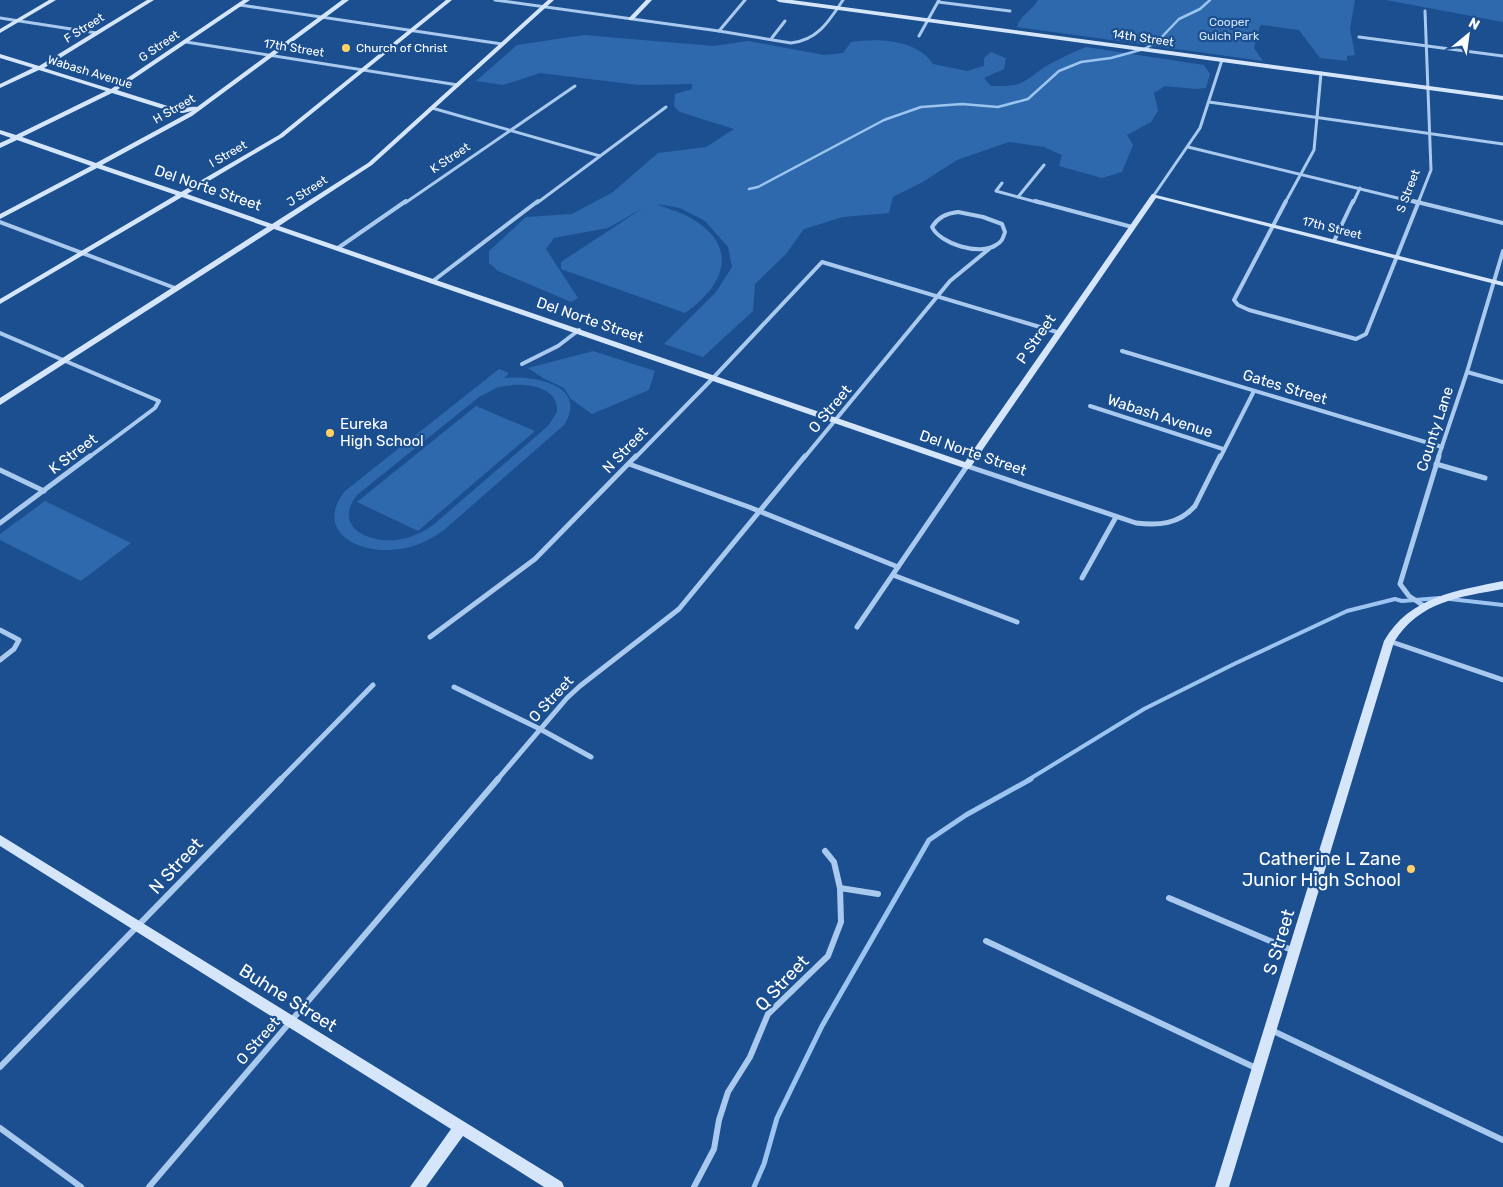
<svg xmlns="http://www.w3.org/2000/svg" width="1503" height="1187" font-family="Rubik,sans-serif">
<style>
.green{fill:#2e69ad;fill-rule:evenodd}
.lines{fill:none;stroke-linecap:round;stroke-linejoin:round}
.stream-far2{stroke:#9cc4f0;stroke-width:2.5}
.stream-far1{stroke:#9cc4f0;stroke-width:4}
.stream{stroke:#9cc4f0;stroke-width:5}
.street-far3{stroke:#a9c9ee;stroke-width:3}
.street-far2{stroke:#a9c9ee;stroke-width:4}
.street-far1{stroke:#a9c9ee;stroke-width:5}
.street{stroke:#a9c9ee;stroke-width:6}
.secondary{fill:#d6e6fa;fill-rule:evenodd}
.poi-dot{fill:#ffd166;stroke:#1b4f8f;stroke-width:2}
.labels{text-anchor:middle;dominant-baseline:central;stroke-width:4.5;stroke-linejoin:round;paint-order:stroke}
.far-park-label{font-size:12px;fill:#cfe3fa;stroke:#1b4f8f}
.far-street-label{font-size:12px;fill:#fff;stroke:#1b4f8f}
.far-poi-label{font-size:12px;fill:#fff;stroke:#1b4f8f;text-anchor:start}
.street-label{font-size:15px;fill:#fff;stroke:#1b4f8f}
.poi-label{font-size:15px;fill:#fff;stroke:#1b4f8f;text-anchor:start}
.near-poi-label{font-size:18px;fill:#fff;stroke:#1b4f8f;text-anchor:end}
.near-street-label{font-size:18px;fill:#fff;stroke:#1b4f8f}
</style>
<rect width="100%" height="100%" fill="#1b4f8f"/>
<!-- green -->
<g class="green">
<path d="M1038,0H1355L1350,29L1355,55L1347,56V61L1320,58L1299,30L1263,25L1260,26L1254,48L1263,61L1017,27C1020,15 1033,10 1038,0Z"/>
<path d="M1382,0H1503V22L1386,0Z"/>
<path d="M584,35L714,46L748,41L824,55L843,53L851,42C877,38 917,39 933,64L967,71L984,66V58L991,52L1006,58L1004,69L984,78L991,86C999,86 1007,86 1015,85C1028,82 1037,71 1048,65C1061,58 1073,52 1086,47L1204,65L1210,74L1206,88L1195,89L1165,86L1154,93L1158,111L1151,122L1127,135L1133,145L1122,172L1102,178L1059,166L1062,155L1044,147L1009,142L957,160L921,183L893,197L889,213L843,217L804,229L786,254L755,284L753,311L703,357L664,344L716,292L732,267L728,247L705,221L680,208L657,204C667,209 679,211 689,217C740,245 726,285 685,313L561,269V262L643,208L608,228L554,238L546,249L578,298L571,302L498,271L489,263V251L526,217L572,214L613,192L658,153L706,147L734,129L680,112L674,106L675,94L692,89V84L639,85L540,73L503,85L476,81L517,45Z"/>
<path d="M593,351L655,371L649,390L592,414L571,399L564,388L543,378L528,368Z"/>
<path d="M499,369L509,373L504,378C531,375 590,384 564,425L444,530C428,542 410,549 390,550C354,552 315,529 345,491ZM513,385C530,384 559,388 557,412L548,426L433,525C422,533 410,538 397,540C369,543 332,527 357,495L479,397L498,387Z"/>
<path d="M476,406L535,431L418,531L357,502Z"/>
<path d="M45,501L131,543L81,581L0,540V534Z"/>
</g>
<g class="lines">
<!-- stream-far2 -->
<path class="stream-far2" d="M749,189L758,187L884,120L921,107L962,104L998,107L1028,99L1059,71L1081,62L1111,58L1144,49L1157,42L1179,19L1200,9L1210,0"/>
<!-- stream-far1 -->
<g class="stream-far1">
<path d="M1450,599L1503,605"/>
<path d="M1028,780L1144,709L1234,664L1347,611L1395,599L1402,601L1440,598"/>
</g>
<!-- stream -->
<path class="stream" d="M754,1187L764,1164L777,1118L822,1026L929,840L966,815L1031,779"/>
<!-- street-far3 -->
<g class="street-far3">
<path d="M495,0L719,31L791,43C818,40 829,21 843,0"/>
<path d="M938,2L1010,11"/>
<path d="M240,5L502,44"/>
<path d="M0,18L97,33"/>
<path d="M719,31L745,0"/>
<path d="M919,36L939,0"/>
<path d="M1359,37L1503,56"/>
<path d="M771,39L785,21"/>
<path d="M186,42L458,85"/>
<path d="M1209,102L1503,144"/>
<path d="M432,108L600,156"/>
<path d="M1188,147L1418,203"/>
<path d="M1002,183L996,191L1040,203"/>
<path d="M1154,195L1200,128L1222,60"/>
<path d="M1018,197L1044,165"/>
<path d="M405,203L575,86"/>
<path d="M537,203L666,107"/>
<path d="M1285,203L1314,150L1321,73"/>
<path d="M1353,203L1360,188"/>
<path d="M1418,203L1431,170L1425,11"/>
</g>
<!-- street-far2 -->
<g class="street-far2">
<path d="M1035,201L1132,227"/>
<path d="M1286,201L1234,300L1238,305L1249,310L1356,339L1366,334L1419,201"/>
<path d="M1413,201L1503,223"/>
<path d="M958,212L983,217L1002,224L1005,232C1003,238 1002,242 996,245C980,256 940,244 932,227C938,217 947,213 958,212Z"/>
<path d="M0,222L175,288"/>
<path d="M1334,241L1353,201"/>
<path d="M338,248L406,201"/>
<path d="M433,281L538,201"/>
<path d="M0,333L159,401L155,408L88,458"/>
<path d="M1122,351L1442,447"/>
<path d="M522,364L558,346L579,330"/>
<path d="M1467,372L1503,382"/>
<path d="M1090,406L1223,449"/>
<path d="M635,458L714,377L822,262L1060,333"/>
<path d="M804,458L950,281L989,249"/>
<path d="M1220,458L1254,391"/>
<path d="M1438,458L1467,372L1503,251"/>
</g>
<!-- street-far1 -->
<g class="street-far1">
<path d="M629,464L749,507L898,567"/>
<path d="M1436,464L1485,478"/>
<path d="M0,470L44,491"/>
<path d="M0,523L90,456"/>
<path d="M893,575L1017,622"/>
<path d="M1082,578L1116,517"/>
<path d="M1424,606L1409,596L1400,584L1439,456"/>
<path d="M857,627L967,466L1136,523C1159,526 1179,524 1195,506L1220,456"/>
<path d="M0,630L19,640L14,649L0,660"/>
<path d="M430,637L535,559L636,456"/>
<path d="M1389,641L1503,680"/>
<path d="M454,687L540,729L591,757"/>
<path d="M280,780L373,685"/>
<path d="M497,780L567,698L580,686L679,609L805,456"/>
</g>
<!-- street -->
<g class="street">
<path d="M840,888L878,894"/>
<path d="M1169,898L1294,951"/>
<path d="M986,941L1258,1069"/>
<path d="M1271,1030L1503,1140"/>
<path d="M0,1067L281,779"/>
<path d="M0,1128L81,1187"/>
<path d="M149,1187L498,779"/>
<path d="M694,1187L714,1149L719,1120L728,1092L750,1057L768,1014L828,956L841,922L840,888L834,862L825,851"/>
</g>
<!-- secondary -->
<g class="secondary">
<path d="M49,0H56L0,33V29Z"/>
<path d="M147,0H154L44,68L111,89L243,0H250L117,90L174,108C181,109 192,106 197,107L342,0H349L192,116L102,165L181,192L279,135L446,0H452L283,137L187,194L272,224L368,163L548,0H554L372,165L279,226L965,462L1152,194L1503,282V286L1156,198L970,468L967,469L274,229L0,405V398L267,227L182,197L0,304V299L176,195L97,168L0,219V214L91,166L17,140L0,148V143L11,138L0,134V130L16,135L106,91L39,70L0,88V84L33,68L0,58V54L39,66ZM112,93L173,112L183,113L192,111L96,163L22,137Z"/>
<path d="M646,0H652L633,20H629V18Z"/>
<path d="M776,0H792L1503,96V100L779,2Z"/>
<path d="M1503,581V589C1459,597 1420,601 1394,642L1229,1187H1215L1384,641C1410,596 1456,591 1503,581Z"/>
<path d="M0,835L562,1182L564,1187H544L463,1136L426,1187H410L451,1129L0,846Z"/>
</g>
</g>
<!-- markers -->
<g class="poi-dot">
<circle cx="346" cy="48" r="5"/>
<circle cx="330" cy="433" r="5"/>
<circle cx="1411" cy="869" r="5"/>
</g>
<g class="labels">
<!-- far-park labels -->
<g class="far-park-label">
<text x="1229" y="22">Cooper<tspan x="1229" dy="14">Gulch Park</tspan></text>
</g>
<!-- far-street labels -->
<g class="far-street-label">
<text transform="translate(84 28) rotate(-32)">F Street</text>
<text transform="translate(1143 38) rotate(8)">14th Street</text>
<text transform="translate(159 46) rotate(-34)">G Street</text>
<text transform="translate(294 48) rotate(9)">17th Street</text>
<text transform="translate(90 72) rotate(17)">Wabash Avenue</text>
<text transform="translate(174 109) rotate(-30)">H Street</text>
<text transform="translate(228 154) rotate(-30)">I Street</text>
<text transform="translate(450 158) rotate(-34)">K Street</text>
<text transform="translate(307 191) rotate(-33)">J Street</text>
<text transform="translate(1408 191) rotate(-69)">S Street</text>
<text transform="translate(1332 228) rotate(14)">17th Street</text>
</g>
<!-- far-poi labels -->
<g class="far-poi-label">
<text x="356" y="48">Church of Christ</text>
</g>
<!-- street labels -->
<g class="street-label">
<text transform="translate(208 188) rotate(19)">Del Norte Street</text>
<text transform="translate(590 320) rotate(19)">Del Norte Street</text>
<text transform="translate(1036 339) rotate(-55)">P Street</text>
<text transform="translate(1285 387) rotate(17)">Gates Street</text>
<text transform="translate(830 409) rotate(-50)">O Street</text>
<text transform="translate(1160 416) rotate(18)">Wabash Avenue</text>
<text transform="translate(1435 429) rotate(-72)">County Lane</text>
<text transform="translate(625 450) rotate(-46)">N Street</text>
<text transform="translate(973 453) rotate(19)">Del Norte Street</text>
<text transform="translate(73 454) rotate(-37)">K Street</text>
<text transform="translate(551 699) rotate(-47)">O Street</text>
<text transform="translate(258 1041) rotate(-49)">O Street</text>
</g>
<!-- poi labels -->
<g class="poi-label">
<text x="340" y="424">Eureka<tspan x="340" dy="17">High School</tspan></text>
</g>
<!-- near-poi labels -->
<g class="near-poi-label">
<text x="1401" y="859">Catherine L Zane<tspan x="1401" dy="21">Junior High School</tspan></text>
</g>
<!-- near-street labels -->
<g class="near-street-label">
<text transform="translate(176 866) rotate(-47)">N Street</text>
<text transform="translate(1279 942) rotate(-73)">S Street</text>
<text transform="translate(782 983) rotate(-47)">Q Street</text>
<text transform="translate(288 998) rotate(32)">Buhne Street</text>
</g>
</g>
<!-- north arrow -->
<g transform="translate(1468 35) rotate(29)" stroke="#1b4f8f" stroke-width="4" paint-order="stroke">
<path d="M0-4L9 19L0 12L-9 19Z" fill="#ffffff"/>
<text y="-8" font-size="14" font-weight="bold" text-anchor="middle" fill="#ffffff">N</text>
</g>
</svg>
